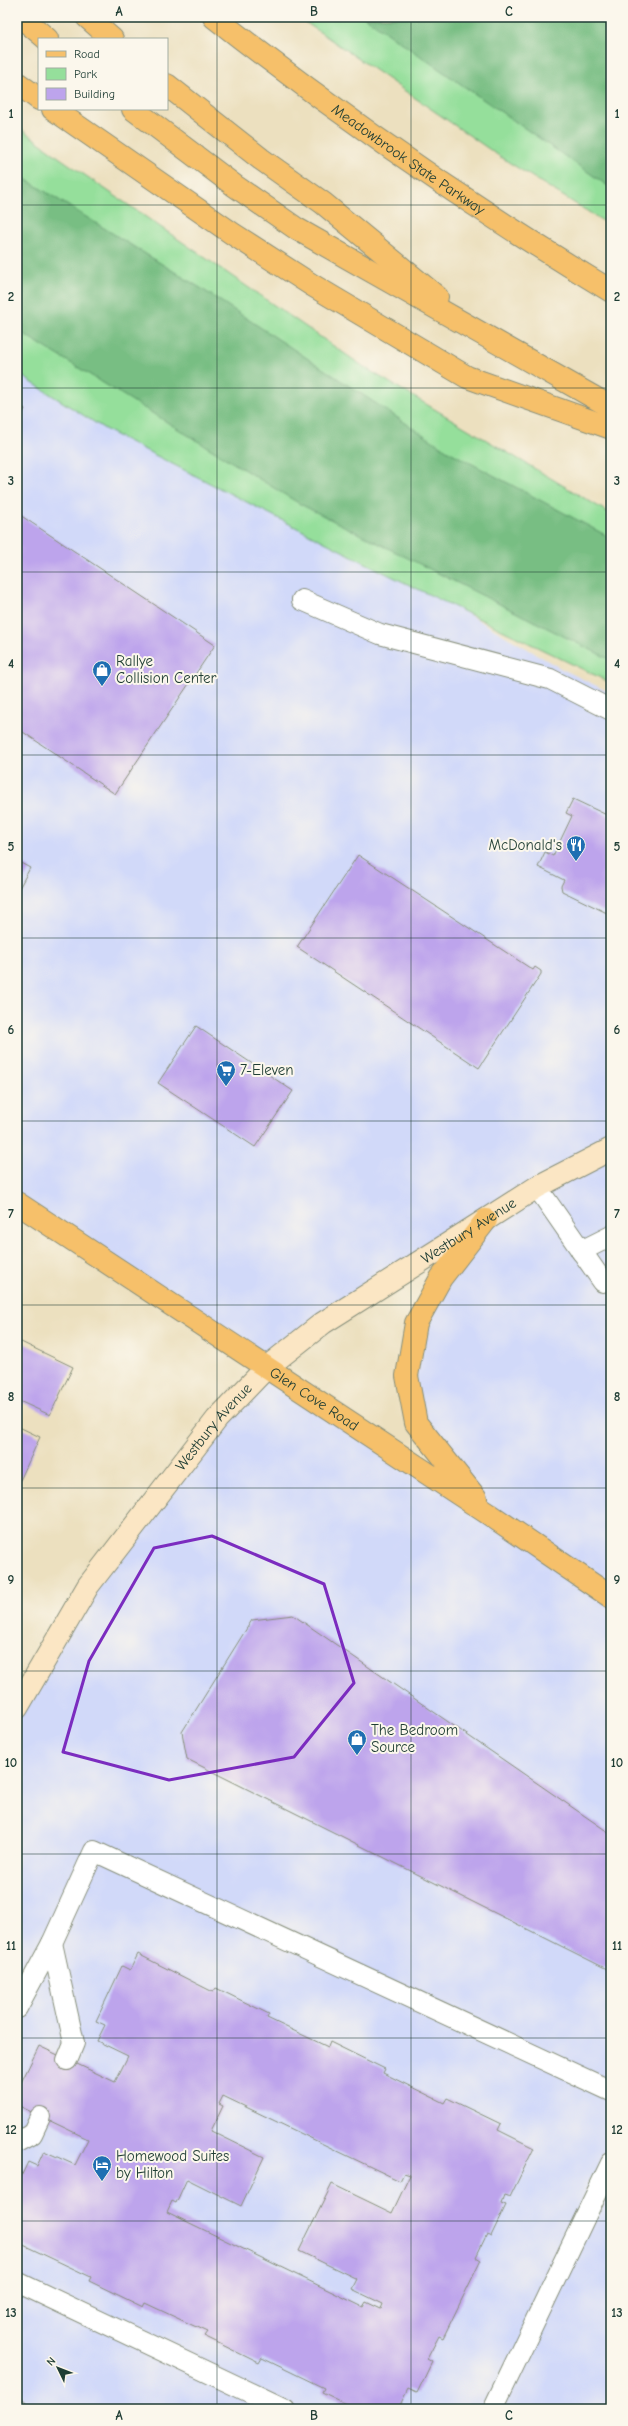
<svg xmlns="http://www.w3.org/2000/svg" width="628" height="2426" font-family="'Comic Neue',sans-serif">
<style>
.built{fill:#d1d9f9}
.green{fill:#95df9b;stroke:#5a8e68}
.forest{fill:#78be83;stroke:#4c7e5c}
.building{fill:#bda4ec;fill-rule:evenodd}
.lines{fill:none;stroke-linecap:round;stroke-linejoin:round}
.service-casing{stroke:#868e7a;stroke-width:22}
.secondary-casing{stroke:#868e7a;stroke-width:24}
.primary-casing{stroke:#868e7a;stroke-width:24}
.motorway-casing{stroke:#868e7a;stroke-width:24}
.service{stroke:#fff;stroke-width:20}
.secondary{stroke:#fbe6c4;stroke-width:22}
.primary{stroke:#f6c06b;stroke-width:22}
.motorway{stroke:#f6c06b;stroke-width:22}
.marked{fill:none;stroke:#7b2cbf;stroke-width:3;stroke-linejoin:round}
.grid{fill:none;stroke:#1f3d34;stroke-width:1;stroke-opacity:0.55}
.labels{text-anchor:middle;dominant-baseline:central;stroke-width:4;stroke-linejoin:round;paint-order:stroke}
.street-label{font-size:15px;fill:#1f3d34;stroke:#fbf7ec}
.poi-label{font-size:15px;fill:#1f3d34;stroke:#fbf7ec;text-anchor:start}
.neatline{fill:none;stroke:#1f3d34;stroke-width:1.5}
.grid-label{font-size:13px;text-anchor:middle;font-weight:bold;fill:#1f3d34}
</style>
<rect width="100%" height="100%" fill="#fbf7ec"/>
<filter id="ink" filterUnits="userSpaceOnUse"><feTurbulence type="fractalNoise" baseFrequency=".025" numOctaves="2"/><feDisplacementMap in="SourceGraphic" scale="8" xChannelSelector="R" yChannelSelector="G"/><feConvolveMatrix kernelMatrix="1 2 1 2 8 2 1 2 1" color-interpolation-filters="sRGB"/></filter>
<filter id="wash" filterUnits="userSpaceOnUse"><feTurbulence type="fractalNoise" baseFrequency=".012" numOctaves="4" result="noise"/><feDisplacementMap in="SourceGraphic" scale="16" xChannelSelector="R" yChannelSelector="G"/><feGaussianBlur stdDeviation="0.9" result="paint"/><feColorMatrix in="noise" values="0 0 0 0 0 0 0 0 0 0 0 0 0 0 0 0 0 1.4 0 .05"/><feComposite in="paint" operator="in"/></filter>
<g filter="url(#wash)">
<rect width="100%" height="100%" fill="#ece0bf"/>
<!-- built -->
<path class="built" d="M17,350L560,668L611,693V1595L486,1512L416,1423V1323L485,1222L263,1368L611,1598V2409H17V1701L79,1595L263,1368L17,1205Z"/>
<!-- green -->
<g class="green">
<path d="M298,17H611V226L502,158Z"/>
<path d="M17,126L60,158L367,369L611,514V683L389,575L108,431L17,373Z"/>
</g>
<!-- forest -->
<g class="forest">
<path d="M364,17H611V188Z"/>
<path d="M17,174L202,289L448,451L611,538V660L300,504L17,330Z"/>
</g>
<g id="blocks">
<!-- building -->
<g class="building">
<path d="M17,403L25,409L17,421Z"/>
<path d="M17,513L215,645L115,794L17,728Z"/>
<path d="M573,799L611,817V915L562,891L561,886L564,880L538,867L545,852L553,856L572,816L566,813Z"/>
<path d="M358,855L533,970L535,967L541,971V974L479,1068L297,947Z"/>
<path d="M17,861L30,868L17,892Z"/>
<path d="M196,1026L293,1091L255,1147L158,1083Z"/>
<path d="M17,1340L73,1367L50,1415L17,1400Z"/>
<path d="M17,1426L40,1437L17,1487Z"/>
<path d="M293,1615L611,1834V1971L187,1759L182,1732L252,1620Z"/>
<path d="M138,1954L213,1992L216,1988L269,2014L267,2018L328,2047L330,2042L385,2069L383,2073L444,2103L447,2098L501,2124L498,2130L534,2148L510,2197L504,2195L501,2203L506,2205L491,2236L487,2234L476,2257L481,2260L443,2338L439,2336L427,2359L432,2362L417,2393L408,2389L398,2409H357L322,2392L324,2388L262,2358L259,2363L204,2336L207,2332L145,2303L143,2307L89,2281L91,2277L17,2242V2185L28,2162L37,2166L44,2151L75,2165L88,2139L17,2105V2091L39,2046L115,2082L128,2056L97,2041L105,2025L96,2021L122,1966L130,1970ZM223,2096L400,2181L404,2173L410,2175L392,2213L332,2184L299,2251L357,2279L352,2289L383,2304L381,2309L366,2302L363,2307L167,2212L172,2201L176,2203L187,2179L241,2206L264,2157L211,2131L223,2106L219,2104Z"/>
</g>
</g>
</g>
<g filter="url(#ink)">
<use href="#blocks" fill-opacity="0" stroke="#868e7a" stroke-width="1"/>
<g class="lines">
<defs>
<g id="service">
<path d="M302,600L380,634L550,679L611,710"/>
<path d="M537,1187L603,1282"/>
<path d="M581,1251L611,1236"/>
<path d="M52,1943L74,2043L67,2060"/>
<path d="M17,2008L52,1943L94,1851L611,2091"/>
<path d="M17,2142L32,2134L40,2117"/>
<path d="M17,2282L285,2409"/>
<path d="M17,2408L18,2409"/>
<path d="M493,2409L611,2163"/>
</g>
<g id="secondary">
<path id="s1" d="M17,1708L88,1586L217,1419L266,1368L323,1323L440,1249L537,1187L611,1149"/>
</g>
<g id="primary">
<path id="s2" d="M17,1203L486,1512L611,1597"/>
<path d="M476,1498L416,1423L407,1376L416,1323L441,1278L486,1220"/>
</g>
<g id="motorway">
<path d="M21,17L47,39"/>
<path d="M87,17L112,39"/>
<path id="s3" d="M214,17C341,117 473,208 611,291"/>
<path d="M17,83L39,99"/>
<path d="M167,85L261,159L323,203L437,297"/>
<path d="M53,109L233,234L312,285L467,377L611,428"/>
<path d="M133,109L235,186L297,229L611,407"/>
</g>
</defs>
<!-- service casing -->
<use href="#service" class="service-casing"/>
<!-- secondary casing -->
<use href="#secondary" class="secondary-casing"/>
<!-- primary casing -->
<use href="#primary" class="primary-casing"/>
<!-- motorway casing -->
<use href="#motorway" class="motorway-casing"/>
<!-- service -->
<use href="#service" class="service"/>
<!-- secondary -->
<use href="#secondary" class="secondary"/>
<!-- primary -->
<use href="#primary" class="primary"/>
<!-- motorway -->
<use href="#motorway" class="motorway"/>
</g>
</g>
<!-- marked area -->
<path class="marked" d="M212,1536L324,1584L354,1683L294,1757L169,1780L63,1752L89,1661L154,1548Z"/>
<!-- grid -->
<path class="grid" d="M217,17V2409M411,17V2409M17,205H611M17,388H611M17,572H611M17,755H611M17,938H611M17,1121H611M17,1305H611M17,1488H611M17,1671H611M17,1854H611M17,2038H611M17,2221H611"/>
<!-- icons -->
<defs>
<symbol id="shop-pin" viewBox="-11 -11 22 30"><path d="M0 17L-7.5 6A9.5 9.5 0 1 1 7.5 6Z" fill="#1f6fb2" stroke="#fbf7ec"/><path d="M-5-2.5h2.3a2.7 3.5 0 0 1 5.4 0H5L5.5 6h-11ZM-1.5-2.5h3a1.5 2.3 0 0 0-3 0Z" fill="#fff"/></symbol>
<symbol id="restaurant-pin" viewBox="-11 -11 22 30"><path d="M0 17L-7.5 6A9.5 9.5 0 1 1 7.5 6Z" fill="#1f6fb2" stroke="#fbf7ec"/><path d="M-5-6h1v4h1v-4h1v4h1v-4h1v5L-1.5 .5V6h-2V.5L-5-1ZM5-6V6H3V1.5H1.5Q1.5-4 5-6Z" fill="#fff"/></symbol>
<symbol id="supermarket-pin" viewBox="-11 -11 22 30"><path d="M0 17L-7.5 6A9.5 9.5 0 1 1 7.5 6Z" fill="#1f6fb2" stroke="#fbf7ec"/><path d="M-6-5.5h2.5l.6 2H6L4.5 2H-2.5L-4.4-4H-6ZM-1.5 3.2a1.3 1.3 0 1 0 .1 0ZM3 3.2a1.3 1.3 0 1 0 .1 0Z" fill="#fff"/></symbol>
<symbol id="hotel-pin" viewBox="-11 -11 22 30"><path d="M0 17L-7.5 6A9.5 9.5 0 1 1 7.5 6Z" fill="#1f6fb2" stroke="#fbf7ec"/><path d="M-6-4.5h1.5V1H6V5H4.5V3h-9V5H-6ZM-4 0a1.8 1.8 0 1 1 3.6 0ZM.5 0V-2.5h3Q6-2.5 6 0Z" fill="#fff"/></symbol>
</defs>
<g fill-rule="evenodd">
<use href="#shop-pin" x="91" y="659" width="22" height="30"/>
<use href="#restaurant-pin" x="565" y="834" width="22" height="30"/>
<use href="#supermarket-pin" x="215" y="1059" width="22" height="30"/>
<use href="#shop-pin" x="346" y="1728" width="22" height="30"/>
<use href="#hotel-pin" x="91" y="2154" width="22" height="30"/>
</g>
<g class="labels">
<!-- street labels -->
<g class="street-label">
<text stroke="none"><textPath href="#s3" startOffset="241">Meadowbrook State Parkway</textPath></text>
<text stroke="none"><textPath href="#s1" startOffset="668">Westbury Avenue</textPath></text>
<text stroke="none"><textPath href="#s2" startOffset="356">Glen Cove Road</textPath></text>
<text stroke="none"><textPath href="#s1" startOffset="344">Westbury Avenue</textPath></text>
</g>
<!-- poi labels -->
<g class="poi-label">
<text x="116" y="661">Rallye<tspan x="116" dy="17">Collision Center</tspan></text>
<text x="562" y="845" text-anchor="end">McDonald's</text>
<text x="240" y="1070">7-Eleven</text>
<text x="371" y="1730">The Bedroom<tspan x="371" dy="17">Source</tspan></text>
<text x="116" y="2156">Homewood Suites<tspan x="116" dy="17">by Hilton</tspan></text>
</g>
</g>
<!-- margin -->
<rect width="628" height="2426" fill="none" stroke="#fbf7ec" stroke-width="44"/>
<!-- legend -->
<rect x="38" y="38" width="130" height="72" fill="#fbf7ec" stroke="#a3ada2"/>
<rect x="46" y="51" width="20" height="6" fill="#f6c06b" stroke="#a3ada2"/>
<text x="74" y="58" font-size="12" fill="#1f3d34">Road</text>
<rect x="46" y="68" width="20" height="12" fill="#95df9b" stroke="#a3ada2"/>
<text x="74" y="78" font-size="12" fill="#1f3d34">Park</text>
<rect x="46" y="88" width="20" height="12" fill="#bda4ec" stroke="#a3ada2"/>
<text x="74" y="98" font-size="12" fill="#1f3d34">Building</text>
<!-- north arrow -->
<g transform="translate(58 2368) rotate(313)" stroke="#fbf7ec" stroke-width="3" paint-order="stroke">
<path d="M0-3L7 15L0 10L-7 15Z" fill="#1f3d34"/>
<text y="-6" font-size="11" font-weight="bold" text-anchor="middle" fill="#1f3d34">N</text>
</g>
<rect x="22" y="22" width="584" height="2382" class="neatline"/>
<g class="grid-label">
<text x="119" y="16">A</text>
<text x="314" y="16">B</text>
<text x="509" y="16">C</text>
<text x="11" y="118">1</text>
<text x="617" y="118">1</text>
<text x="11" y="301">2</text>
<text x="617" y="301">2</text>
<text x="11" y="485">3</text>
<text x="617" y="485">3</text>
<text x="11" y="668">4</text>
<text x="617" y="668">4</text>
<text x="11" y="851">5</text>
<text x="617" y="851">5</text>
<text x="11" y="1034">6</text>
<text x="617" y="1034">6</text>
<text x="11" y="1218">7</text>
<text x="617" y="1218">7</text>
<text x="11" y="1401">8</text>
<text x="617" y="1401">8</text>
<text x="11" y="1584">9</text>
<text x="617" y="1584">9</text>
<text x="11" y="1767">10</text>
<text x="617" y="1767">10</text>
<text x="11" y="1950">11</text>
<text x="617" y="1950">11</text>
<text x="11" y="2134">12</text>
<text x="617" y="2134">12</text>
<text x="11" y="2317">13</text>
<text x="617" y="2317">13</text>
<text x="119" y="2420">A</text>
<text x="314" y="2420">B</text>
<text x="509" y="2420">C</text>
</g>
</svg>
